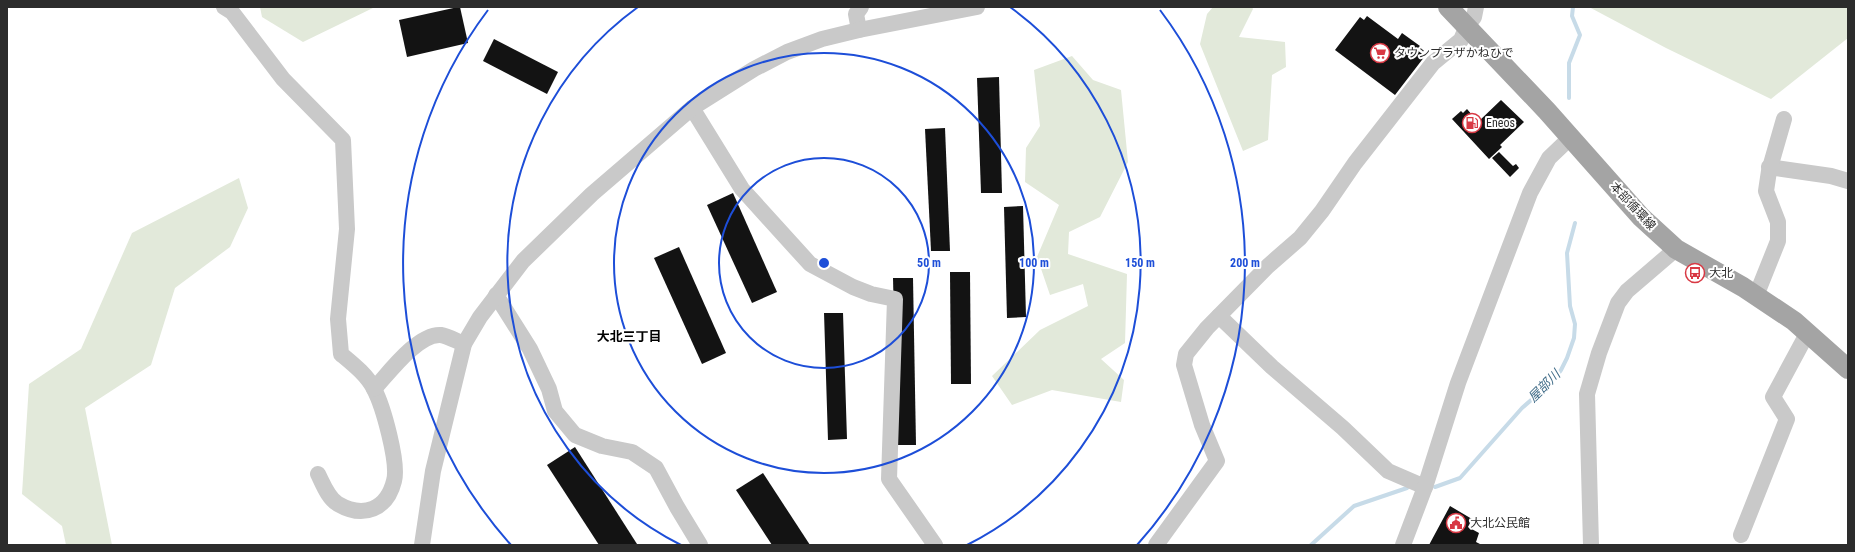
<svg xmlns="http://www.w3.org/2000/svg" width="1855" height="552" font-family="'Roboto Condensed','Noto Sans JP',sans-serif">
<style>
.green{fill:#e2e9da}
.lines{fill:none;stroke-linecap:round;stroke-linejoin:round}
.stream{stroke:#c7dbe8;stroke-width:4}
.building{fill:#131313}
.minor{stroke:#c9c9c9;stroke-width:16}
.major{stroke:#a4a4a4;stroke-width:20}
.ring{fill:none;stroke:#1d4ed8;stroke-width:2}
.labels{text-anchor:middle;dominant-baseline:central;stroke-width:4;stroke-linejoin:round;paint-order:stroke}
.poi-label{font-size:12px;fill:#2c2c2c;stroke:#fff;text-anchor:start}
.street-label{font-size:12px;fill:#2c2c2c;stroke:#fff}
.neighbourhood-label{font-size:13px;font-weight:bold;fill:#000;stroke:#fff}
.water-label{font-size:13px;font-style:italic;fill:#406c88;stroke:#fff}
.centre{fill:#1d4ed8;stroke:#fff;stroke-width:2}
.ring-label{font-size:12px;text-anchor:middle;font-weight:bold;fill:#1d4ed8;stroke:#fff;stroke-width:4;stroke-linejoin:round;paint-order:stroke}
</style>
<rect width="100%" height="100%" fill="#fff"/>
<!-- green -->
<g class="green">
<path d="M260,7H375L303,42L262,17Z"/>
<path d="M1213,7H1252L1253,9L1239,37L1285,42L1286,67L1272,75L1268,140L1243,151L1200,44L1207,14Z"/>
<path d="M1589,7H1848V38L1771,99L1666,48Z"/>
<path d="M1072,56L1093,80L1121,90L1128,162L1100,217L1069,232L1068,254L1127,274L1125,343L1101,359L1124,380L1121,402L1052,390L1012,405L992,376L1040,330L1088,306L1083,284L1050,295L1037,257L1059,205L1025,182L1026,148L1040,126L1034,70Z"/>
<path d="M239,178L248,208L230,247L175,288L151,365L85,408L112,545H66L62,526L22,494L29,384L81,349L132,233Z"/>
</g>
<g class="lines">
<!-- stream -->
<g class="stream">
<path d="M1569,98V63L1580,35L1572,16L1573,7"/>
<path d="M1435,487L1460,478L1522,408L1553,381L1561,370L1567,358L1574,338L1575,324L1570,306L1567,253L1575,223"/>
<path d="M1311,545L1354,506L1407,488"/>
</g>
</g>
<!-- building -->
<g class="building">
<path d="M458,7H460L468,43L407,57L399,20Z"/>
<path d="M1367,16L1398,39L1402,33L1420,46L1417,50L1425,56L1395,95L1335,50L1360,17L1364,20Z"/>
<path d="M494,39L558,72L547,94L483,61Z"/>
<path d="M999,77L1002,193H981L977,78Z"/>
<path d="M1501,100L1524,122L1500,145L1502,147L1489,159L1452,119L1461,111L1463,113L1467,109L1478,122Z"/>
<path d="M945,128L950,251H931L925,129Z"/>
<path d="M1499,152L1513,166L1516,164L1519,168L1510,177L1492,158Z"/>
<path d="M733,193L777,292L752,303L707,205Z"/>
<path d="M1023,206L1026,317L1007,318L1004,207Z"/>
<path d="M679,247L726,353L702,364L654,258Z"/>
<path d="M950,272H970L971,384H951Z"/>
<path d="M893,278H913L916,445H897Z"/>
<path d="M824,313H843L847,439L828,440Z"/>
<path d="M575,447L637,544L636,545H599L547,465Z"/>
<path d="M763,473L810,545H772L736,490Z"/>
<path d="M1450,506L1472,519L1468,527L1479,533L1476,542L1482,545H1429Z"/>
</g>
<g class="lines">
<!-- minor -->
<g class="minor">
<path d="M224,7L232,12L283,79L343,140L347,229L338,319L341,354C353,364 367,375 374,389C383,406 399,463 394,481C387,509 364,519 338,504C328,498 323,484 318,474"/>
<path d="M859,30L856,14L861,7"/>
<path d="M692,108L742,189L810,264L853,287L871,294L895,299L889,479L935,545"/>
<path d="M1769,167L1831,176L1848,181"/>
<path d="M496,295L530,349L549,389L555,411L575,435L602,446L632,452L656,468L677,507L700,545"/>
<path d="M1756,296L1778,241V222L1766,191L1769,171L1784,119"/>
<path d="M1219,316L1272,367L1343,428L1388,471L1425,487"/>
<path d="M374,389C388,374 418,333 441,335C448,336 458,342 464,344"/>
<path d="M1741,535L1787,419L1773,397L1808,332"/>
<path d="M422,545L433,471L464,344L480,317L523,261L592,194L692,108L754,69L787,52L822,39L859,30L977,7"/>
<path d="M1156,545L1217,461L1202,425L1184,365L1186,354L1207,328L1268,266L1300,238L1322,211L1355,163L1433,63L1461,40L1467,26L1474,17L1476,7"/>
<path d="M1403,545L1425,487L1458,383L1530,193L1549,158L1571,137"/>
<path d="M1591,545L1587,394L1599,353L1618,303L1627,291L1676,249"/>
</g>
<!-- major -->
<path class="major" d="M1448,7L1547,111L1641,217L1676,249L1743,287L1794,321L1848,369"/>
</g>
<!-- distance rings -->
<g class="ring">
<circle cx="824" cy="263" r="105"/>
<circle cx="824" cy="263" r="210"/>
<path d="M681 545A316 316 0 0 1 638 7M1010 7A316 316 0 0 1 967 545"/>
<path d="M511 545A421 421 0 0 1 488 10M1160 10A421 421 0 0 1 1137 545"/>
</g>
<!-- icons -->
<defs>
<symbol id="supermarket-ring" viewBox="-11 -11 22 22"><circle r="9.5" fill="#fff" stroke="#d83944" stroke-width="1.5"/><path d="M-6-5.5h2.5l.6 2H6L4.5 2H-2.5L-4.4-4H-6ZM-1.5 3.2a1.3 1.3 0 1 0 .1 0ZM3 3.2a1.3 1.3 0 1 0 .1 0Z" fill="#d83944"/></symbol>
<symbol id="fuel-ring" viewBox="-11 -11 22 22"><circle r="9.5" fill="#fff" stroke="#d83944" stroke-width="1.5"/><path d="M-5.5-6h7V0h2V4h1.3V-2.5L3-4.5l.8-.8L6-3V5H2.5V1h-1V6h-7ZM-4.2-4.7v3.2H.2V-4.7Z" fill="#d83944"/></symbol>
<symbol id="bus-ring" viewBox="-11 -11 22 22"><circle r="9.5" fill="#fff" stroke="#d83944" stroke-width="1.5"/><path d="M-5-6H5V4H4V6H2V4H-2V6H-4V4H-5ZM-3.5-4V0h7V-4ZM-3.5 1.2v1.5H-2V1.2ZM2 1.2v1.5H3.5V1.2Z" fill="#d83944"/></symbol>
<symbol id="civic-ring" viewBox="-11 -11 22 22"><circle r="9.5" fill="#fff" stroke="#d83944" stroke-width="1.5"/><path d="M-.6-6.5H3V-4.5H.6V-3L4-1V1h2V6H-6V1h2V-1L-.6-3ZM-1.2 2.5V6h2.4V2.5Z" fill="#d83944"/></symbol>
</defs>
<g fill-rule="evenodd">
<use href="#supermarket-ring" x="1369" y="42" width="22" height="22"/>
<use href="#fuel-ring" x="1461" y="112" width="22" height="22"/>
<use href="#bus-ring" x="1684" y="262" width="22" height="22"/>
<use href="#civic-ring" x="1445" y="512" width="22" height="22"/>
</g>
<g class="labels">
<!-- poi labels -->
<g class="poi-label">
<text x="1394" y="53">タウンプラザかねひで</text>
<text x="1486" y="123">Eneos</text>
<text x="1709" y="273">大北</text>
<text x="1470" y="523">大北公民館</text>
</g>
<!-- street labels -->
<g class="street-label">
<text transform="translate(1633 206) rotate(47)">本部循環線</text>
</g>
<!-- neighbourhood labels -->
<g class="neighbourhood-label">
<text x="629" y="336">大北三丁目</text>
</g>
<!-- water labels -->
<g class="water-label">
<text transform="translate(1544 386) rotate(-45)">屋部川</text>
</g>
</g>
<circle cx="824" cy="263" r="6" class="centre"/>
<g class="ring-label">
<text x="929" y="267">50 m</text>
<text x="1034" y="267">100 m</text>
<text x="1140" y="267">150 m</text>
<text x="1245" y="267">200 m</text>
</g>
<!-- border -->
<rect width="1855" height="552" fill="none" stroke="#2c2c2c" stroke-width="16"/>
</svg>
